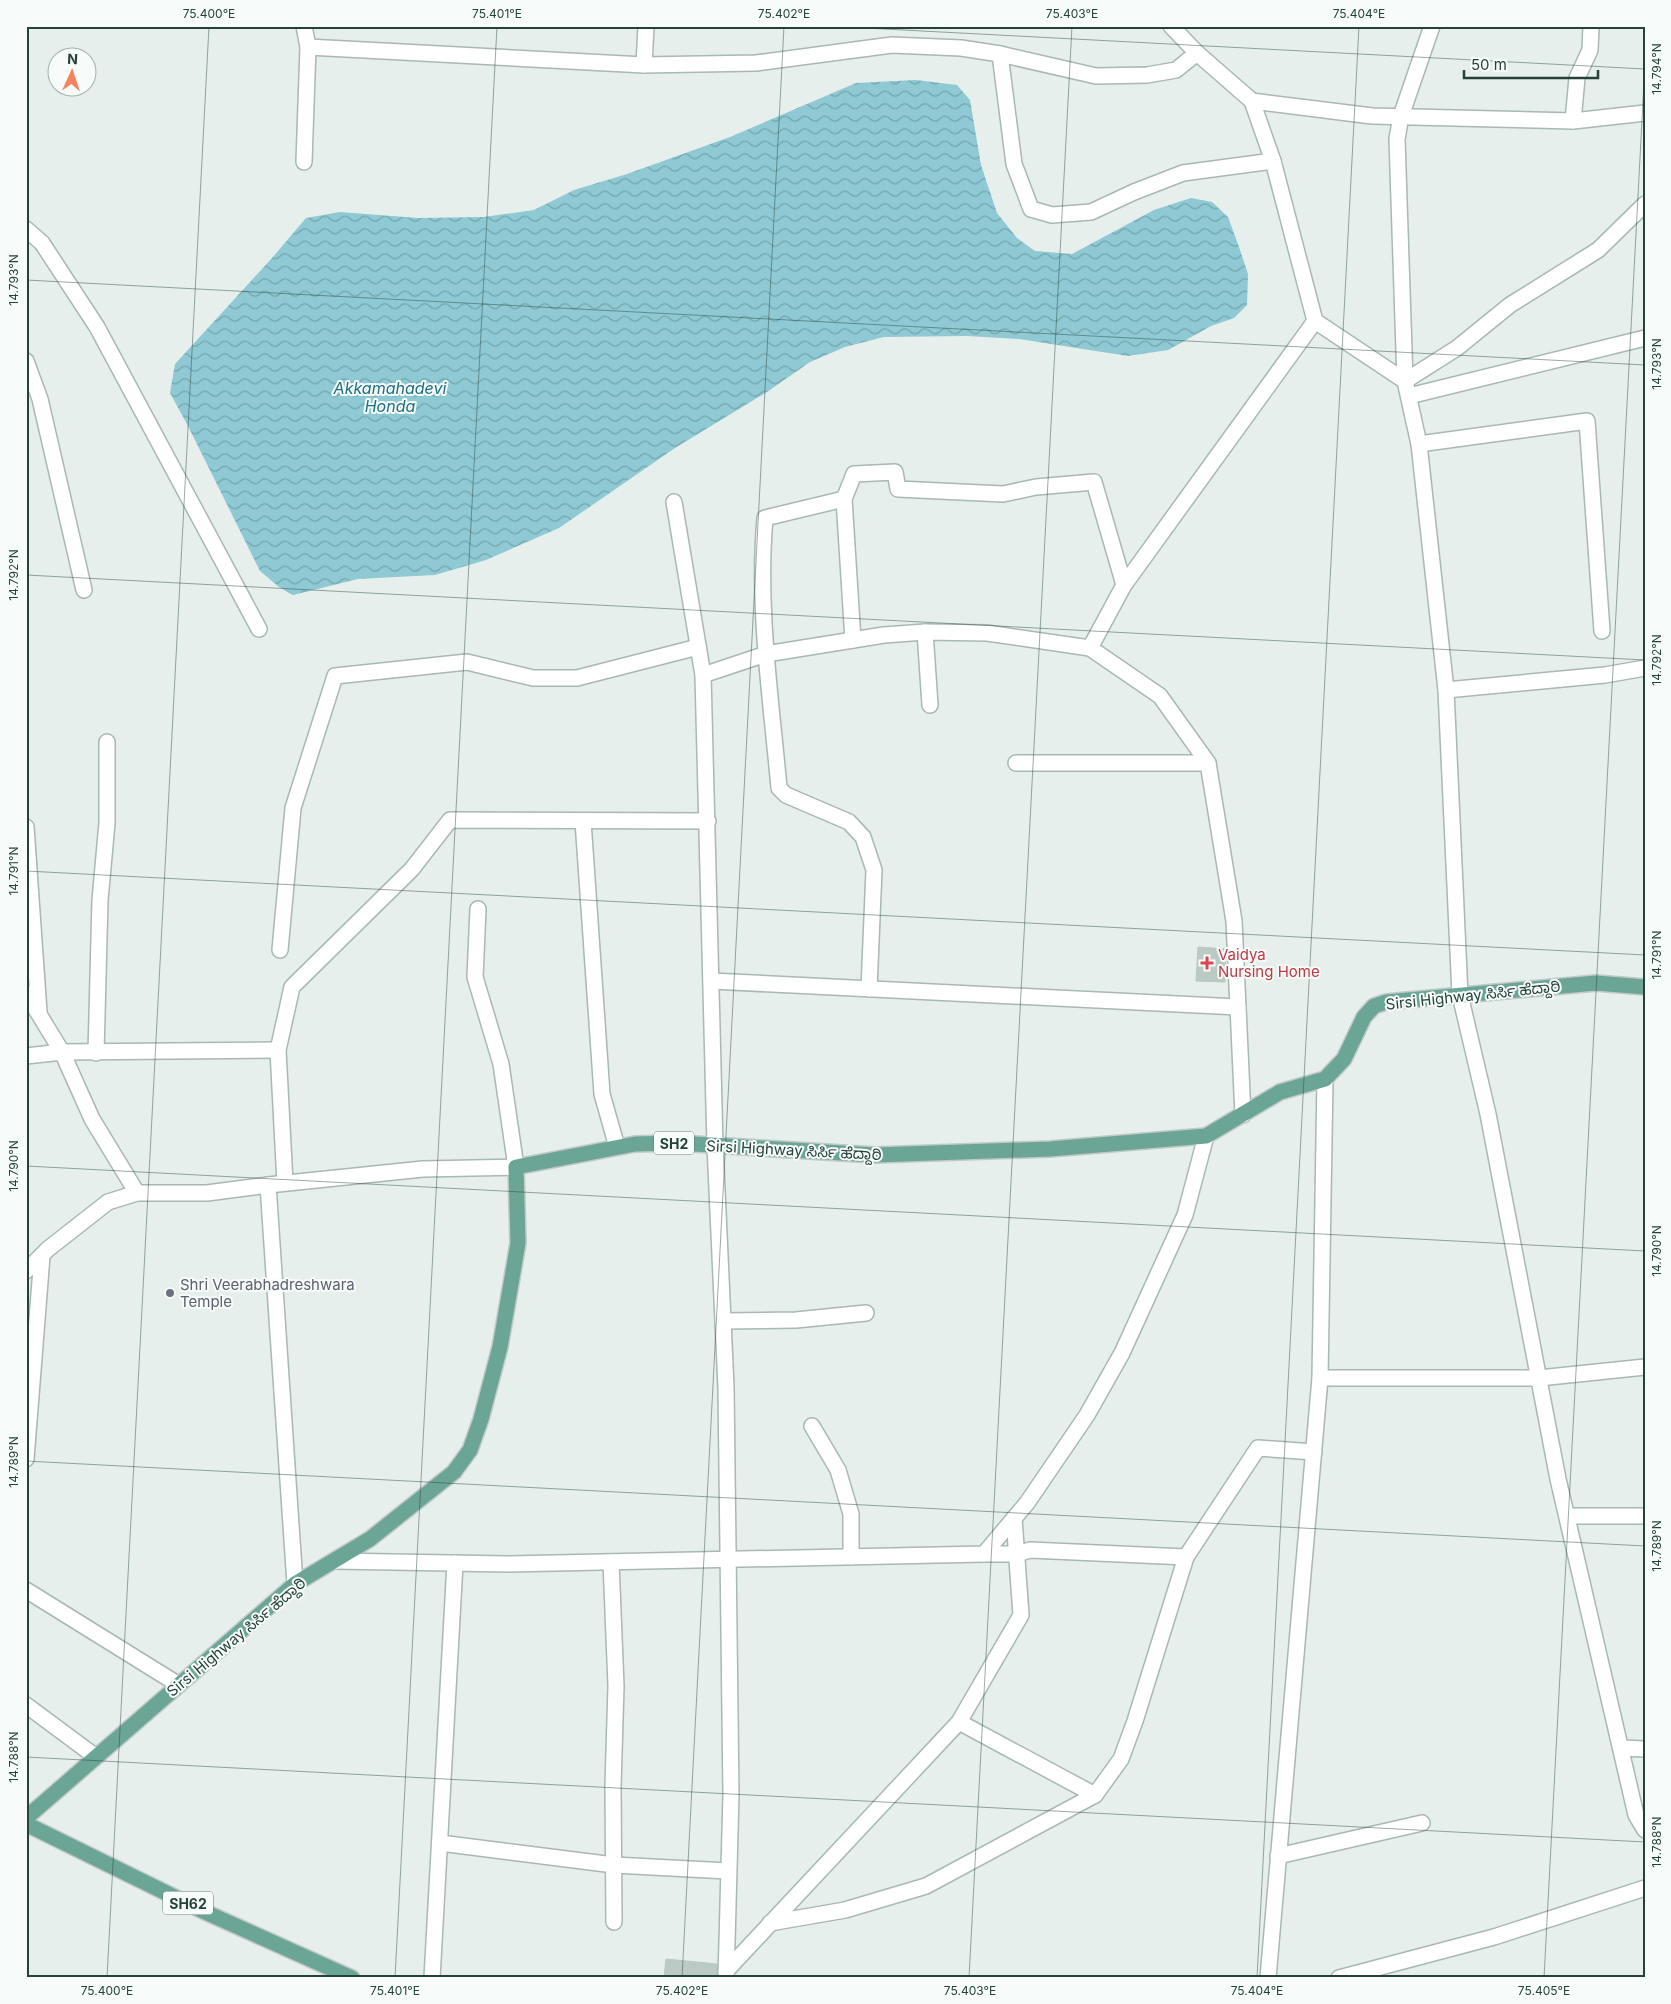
<svg xmlns="http://www.w3.org/2000/svg" width="1671" height="2004" font-family="Inter,'Noto Sans Kannada',sans-serif">
<style>
.water{fill:url(#water-waves)}
.building{fill:#bbcac4;stroke:#b8c9c2}
.lines{fill:none;stroke-linecap:round;stroke-linejoin:round}
.minor-casing{stroke:#a8b8b2;stroke-width:18}
.major-casing{stroke:#c2cac8;stroke-width:18}
.minor{stroke:#fff;stroke-width:15}
.major{stroke:#6aa596;stroke-width:15}
.ticks{fill:none;stroke:#24423a;stroke-width:1;stroke-opacity:0.45}
.health-dot{fill:#e0444e;stroke:#f7fbf9;stroke-width:2}
.worship-dot{fill:#6b7280;stroke:#f7fbf9;stroke-width:2}
.labels{text-anchor:middle;dominant-baseline:central;stroke-width:4;stroke-linejoin:round;paint-order:stroke}
.shield{fill:#f7fbf9;stroke:#637a73;stroke-width:1}
.shield-label{font-size:14px;font-weight:bold;fill:#24423a}
.health-label{font-size:15px;fill:#be3a42;stroke:#f7fbf9;text-anchor:start}
.street-label{font-size:15px;fill:#24423a;stroke:#f7fbf9}
.worship-label{font-size:15px;fill:#5b616d;stroke:#f7fbf9;text-anchor:start}
.water-label{font-size:16px;font-style:italic;fill:#1c6f80;stroke:#f7fbf9}
.neatline{fill:none;stroke:#24423a;stroke-width:2}
.ticks-label{font-size:12px;text-anchor:middle;fill:#24423a}
</style>
<defs>
<pattern id="water-waves" width="16" height="10" patternUnits="userSpaceOnUse" patternTransform="scale(1.25)"><rect width="16" height="10" fill="#8ec9d4"/><path d="M0 5q4-4 8 0t8 0" fill="none" stroke="#74a5ad"/></pattern>
</defs>
<rect width="100%" height="100%" fill="#e6efeb"/>
<!-- water -->
<path class="water" d="M916,80L957,85L970,100L981,165L997,213L1017,238L1035,251L1072,254L1154,210L1191,198L1212,202L1228,217L1239,247L1248,274L1247,305L1234,318L1211,326L1168,350L1128,356L1019,339L967,336L884,337L845,347L810,362L767,392L675,448L559,528L486,560L435,575L358,579L293,595L279,587L260,571L188,426L170,393L175,364L272,258L306,218L340,212L418,218L484,217L534,210L574,190L627,174L730,137L856,83Z"/>
<!-- building -->
<g class="building">
<path d="M1198,947L1226,949L1225,982L1196,981Z"/>
<path d="M666,1959L717,1964V1978H664Z"/>
</g>
<g class="lines">
<defs>
<g id="minor">
<path d="M1171,26L1197,53L1252,101L1372,116L1573,121L1645,113"/>
<path d="M308,47L644,65L756,63L892,45L961,48L1000,54L1014,164L1031,209L1052,215L1091,212L1134,192L1183,173L1273,161"/>
<path d="M1000,54L1096,76L1147,75L1176,70L1197,53"/>
<path d="M644,65L646,26"/>
<path d="M1252,101L1273,161L1315,321L1405,381L1419,444L1446,690L1460,995L1488,1114L1558,1479L1636,1815L1645,1830"/>
<path d="M1573,121L1577,78L1590,50L1591,26"/>
<path d="M304,162L308,47L304,26"/>
<path d="M26,229L42,243L97,327L259,629"/>
<path d="M26,361L40,399L84,590"/>
<path d="M1405,381L1397,139L1401,116L1432,26"/>
<path d="M1405,381L1457,348L1510,305L1598,250L1645,204"/>
<path d="M1409,396L1645,338"/>
<path d="M1419,444L1587,421L1602,631"/>
<path d="M844,499L765,518C757,608 771,698 779,788L786,795L849,822L863,837L874,870L869,989"/>
<path d="M674,502L703,675"/>
<path d="M925,632L930,705"/>
<path d="M853,640L844,499L854,474L895,472L898,489L1003,494L1036,487L1094,482L1124,585"/>
<path d="M1090,648L1160,696L1208,763L1234,921L1243,1115"/>
<path d="M1446,690L1605,675L1645,668"/>
<path d="M1016,763H1208"/>
<path d="M583,821L602,1094L617,1147"/>
<path d="M26,827L39,1012"/>
<path d="M280,950L293,808L335,676L467,662L533,678H577L698,647"/>
<path d="M711,981L1238,1007"/>
<path d="M26,993L62,1052L92,1119L137,1193"/>
<path d="M96,1053L100,900L107,823V742"/>
<path d="M26,1056L62,1052L278,1050"/>
<path d="M285,1183L278,1050L292,987L412,869L450,820L708,821"/>
<path d="M268,1185L295,1584"/>
<path d="M26,1271L48,1249L108,1202L137,1193H207L268,1185L423,1169L516,1167L501,1064L475,977L478,909"/>
<path d="M723,1321L796,1320L866,1313"/>
<path d="M1320,1378H1539L1645,1367"/>
<path d="M812,1426L838,1470L851,1514V1557"/>
<path d="M26,1459L42,1256"/>
<path d="M1567,1516H1645"/>
<path d="M984,1554H1017L1030,1550L1186,1557L1258,1448L1314,1452"/>
<path d="M334,1561L508,1564L984,1554L1027,1503L1087,1415L1122,1353L1185,1215L1206,1136"/>
<path d="M611,1562L616,1686L613,1786L614,1922"/>
<path d="M26,1590L179,1685"/>
<path d="M26,1705L96,1757"/>
<path d="M959,1722L1095,1795"/>
<path d="M1621,1748L1645,1749"/>
<path d="M440,1843L614,1865L728,1871"/>
<path d="M1278,1856L1422,1823"/>
<path d="M770,1923L845,1910L926,1886L1095,1795L1121,1759L1135,1721L1186,1557"/>
<path d="M726,1971L959,1722L1021,1615L1014,1518"/>
<path d="M432,1978L455,1563"/>
<path d="M726,1978L731,1795L726,1387L715,1146L703,675L766,654L884,635L925,632L987,633L1090,648L1124,585L1315,321"/>
<path d="M1268,1978L1320,1378L1325,1079"/>
<path d="M1339,1978L1494,1937L1645,1888"/>
</g>
<g id="major">
<path d="M26,1818L295,1584L370,1539L454,1472L470,1450L481,1419L500,1347L518,1243L516,1167L635,1144L678,1143L875,1155L1050,1149L1206,1136L1280,1092L1325,1079L1344,1059L1364,1017L1374,1006L1386,1002L1596,983L1645,987"/>
<path d="M26,1824L205,1912L352,1978"/>
</g>
</defs>
<!-- minor casing -->
<use href="#minor" class="minor-casing"/>
<!-- major casing -->
<use href="#major" class="major-casing"/>
<!-- minor -->
<use href="#minor" class="minor"/>
<!-- major -->
<use href="#major" class="major"/>
</g>
<!-- ticks -->
<path class="ticks" d="M827,26L1645,69M26,280L1645,365M26,575L1645,660M26,871L1645,955M26,1166L1645,1251M26,1461L1645,1546M26,1757L1645,1842M107,1978L209,26M395,1978L497,26M682,1978L784,26M969,1978L1072,26M1257,1978L1359,26M1544,1978L1645,63"/>
<!-- markers -->
<path class="health-dot" d="M1204.5 955.5h5v5h5v5h-5v5h-5v-5h-5v-5h5z"/>
<circle class="worship-dot" cx="170" cy="1293" r="5"/>
<g class="labels">
<!-- shield labels -->
<g class="shield">
<rect x="654" y="1131.5" width="40" height="23" rx="4"/>
<rect x="163" y="1891.5" width="50" height="23" rx="4"/>
</g>
<g class="shield-label">
<text x="674" y="1143">SH2</text>
<text x="188" y="1903">SH62</text>
</g>
<!-- health labels -->
<g class="health-label">
<text x="1218" y="954">Vaidya<tspan x="1218" dy="17">Nursing Home</tspan></text>
</g>
<!-- street labels -->
<g class="street-label">
<text transform="translate(1473 995) rotate(-6)">Sirsi Highway ಸಿರ್ಸಿ ಹೆದ್ದಾರಿ</text>
<text transform="translate(794 1150) rotate(3)">Sirsi Highway ಸಿರ್ಸಿ ಹೆದ್ದಾರಿ</text>
<text transform="translate(236 1637) rotate(-40)">Sirsi Highway ಸಿರ್ಸಿ ಹೆದ್ದಾರಿ</text>
</g>
<!-- worship labels -->
<g class="worship-label">
<text x="180" y="1284">Shri Veerabhadreshwara<tspan x="180" dy="17">Temple</tspan></text>
</g>
<!-- water labels -->
<g class="water-label">
<text x="390" y="388">Akkamahadevi<tspan x="390" dy="18">Honda</tspan></text>
</g>
</g>
<!-- border -->
<rect width="1671" height="2004" fill="none" stroke="#f7fbf9" stroke-width="55"/>
<!-- north arrow -->
<g transform="translate(72 72) rotate(3)"><circle r="24" fill="#f7fbf9" stroke="#a3b1ad"/>
<path d="M0-4L9 19L0 12L-9 19Z" fill="#f4845f"/>
<text y="-8" font-size="14" font-weight="bold" text-anchor="middle" fill="#24423a">N</text>
</g>
<!-- scale -->
<path d="M1464 70v8h134v-8" fill="none" stroke="#24423a" stroke-width="2.5"/>
<text x="1471" y="70" font-size="15" fill="#24423a" stroke="#f7fbf9" stroke-width="4" paint-order="stroke">50 m</text>
<rect x="28" y="28" width="1616" height="1948" class="neatline"/>
<g class="ticks-label">
<text x="209" y="18">75.400°E</text>
<text x="497" y="18">75.401°E</text>
<text x="784" y="18">75.402°E</text>
<text x="1072" y="18">75.403°E</text>
<text x="1359" y="18">75.404°E</text>
<text transform="translate(1657 69) rotate(-90)" y="4">14.794°N</text>
<text transform="translate(14 280) rotate(-90)" y="4">14.793°N</text>
<text transform="translate(1657 364) rotate(-90)" y="4">14.793°N</text>
<text transform="translate(14 575) rotate(-90)" y="4">14.792°N</text>
<text transform="translate(1657 660) rotate(-90)" y="4">14.792°N</text>
<text transform="translate(14 871) rotate(-90)" y="4">14.791°N</text>
<text transform="translate(1657 955) rotate(-90)" y="4">14.791°N</text>
<text transform="translate(14 1166) rotate(-90)" y="4">14.790°N</text>
<text transform="translate(1657 1251) rotate(-90)" y="4">14.790°N</text>
<text transform="translate(14 1462) rotate(-90)" y="4">14.789°N</text>
<text transform="translate(1657 1546) rotate(-90)" y="4">14.789°N</text>
<text transform="translate(14 1757) rotate(-90)" y="4">14.788°N</text>
<text transform="translate(1657 1842) rotate(-90)" y="4">14.788°N</text>
<text x="107" y="1995">75.400°E</text>
<text x="395" y="1995">75.401°E</text>
<text x="682" y="1995">75.402°E</text>
<text x="970" y="1995">75.403°E</text>
<text x="1257" y="1995">75.404°E</text>
<text x="1544" y="1995">75.405°E</text>
</g>
</svg>
